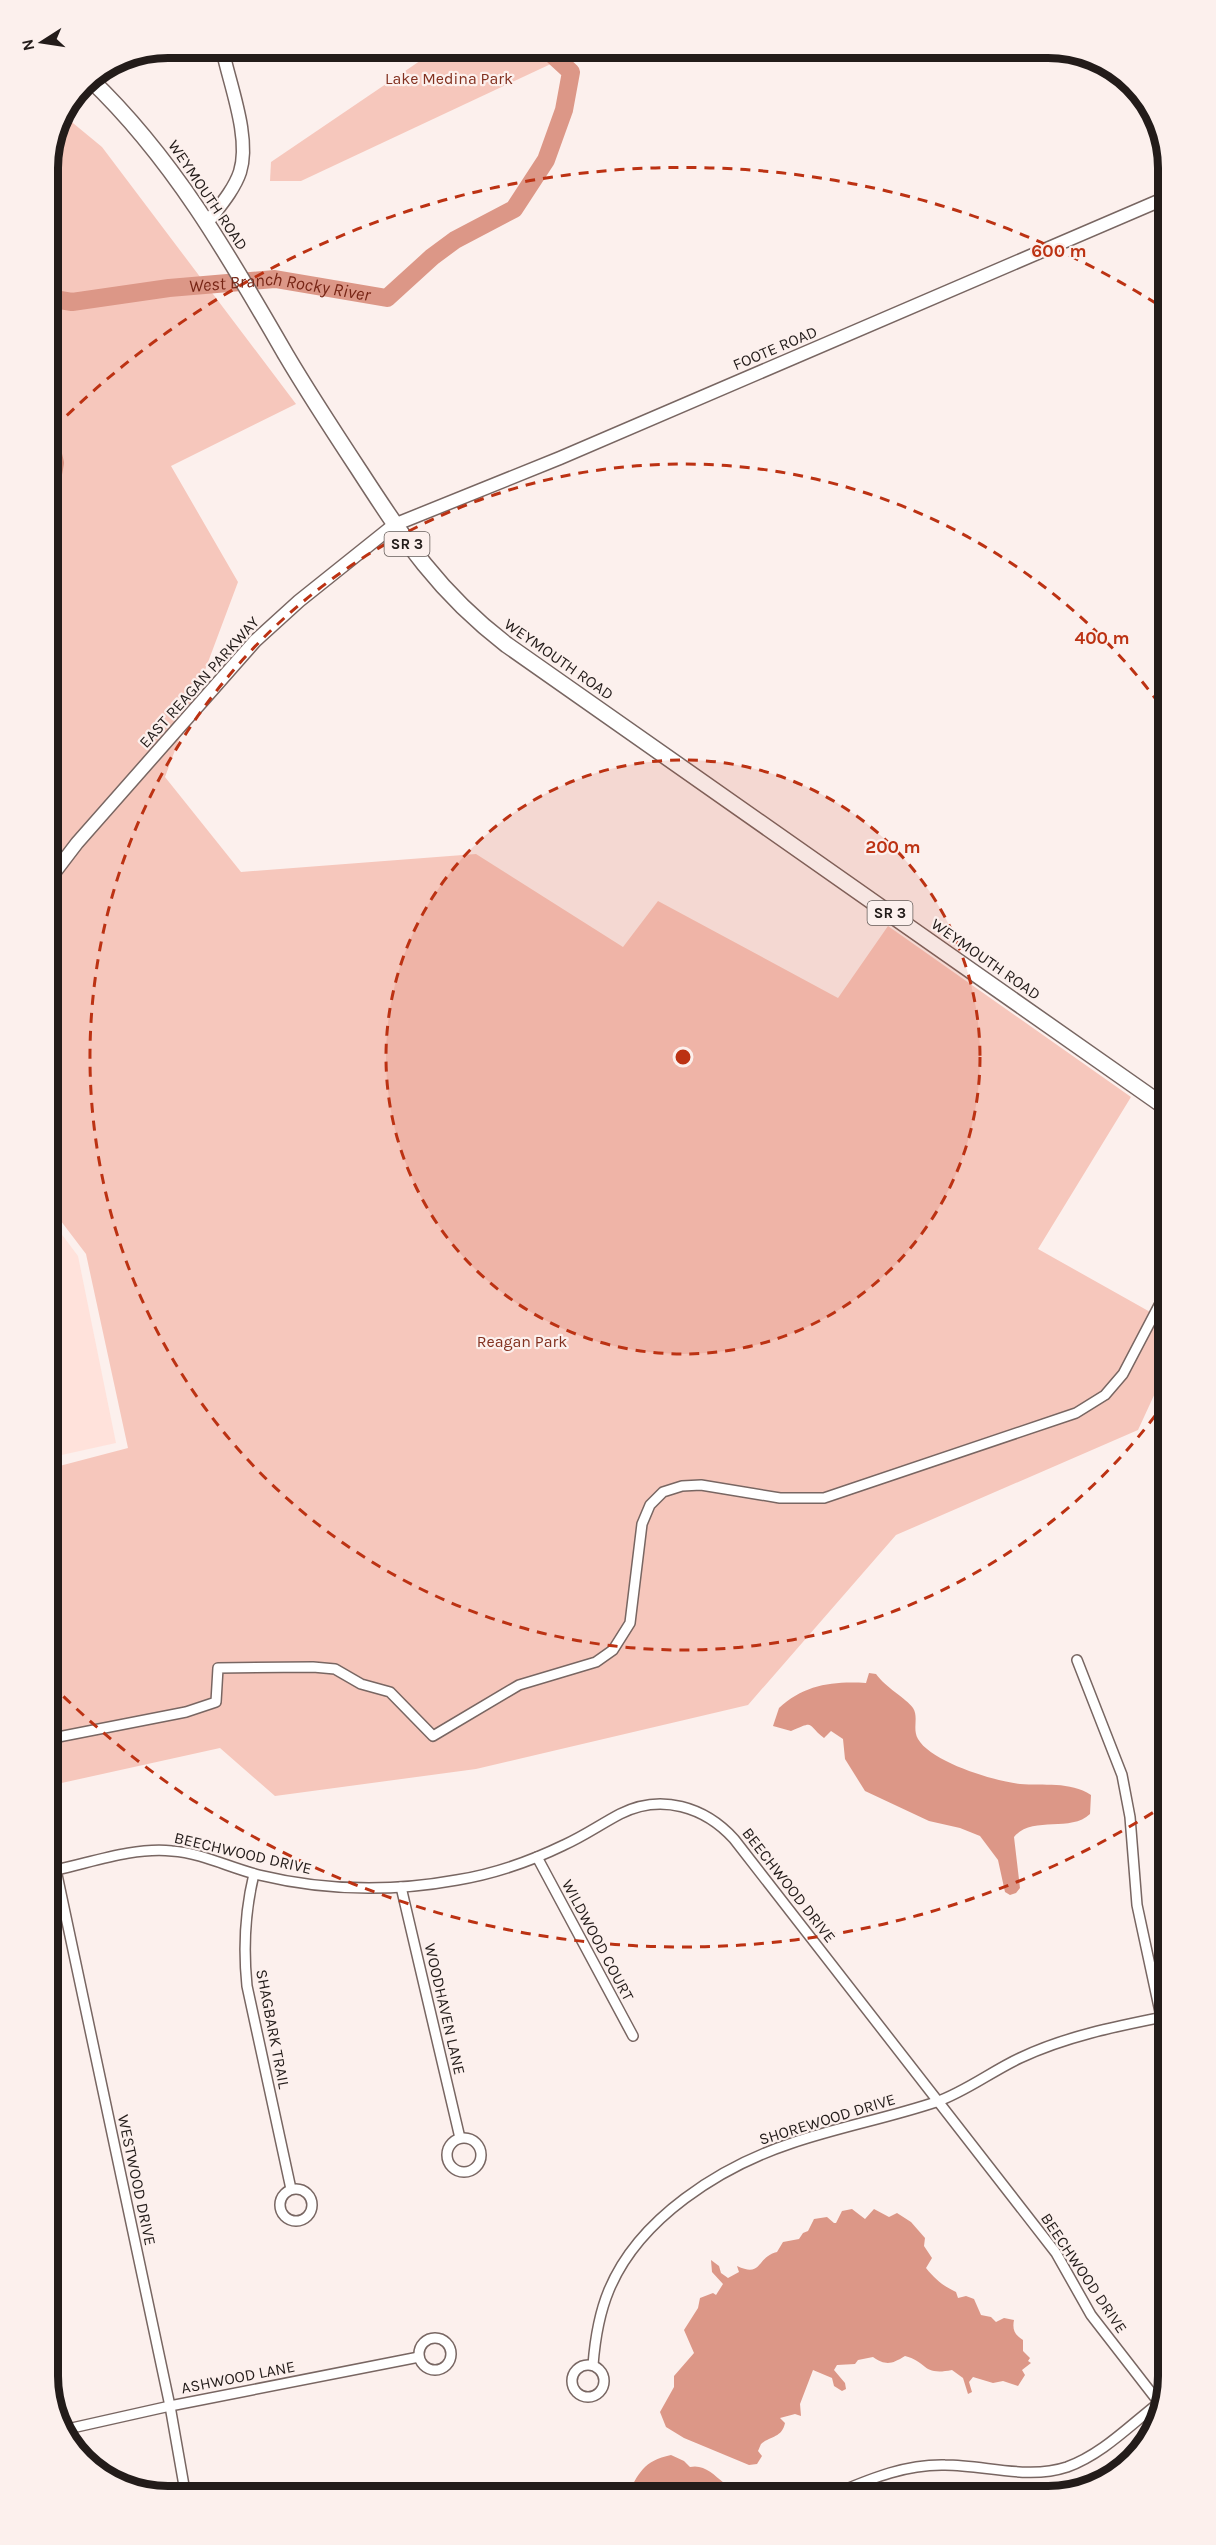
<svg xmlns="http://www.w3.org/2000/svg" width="1216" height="2545" font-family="Karla,sans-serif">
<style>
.built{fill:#ffe2db}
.green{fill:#f6c7bc}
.water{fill:#dc9787}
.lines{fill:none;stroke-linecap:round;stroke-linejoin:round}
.river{stroke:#dc9787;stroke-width:18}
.minor-casing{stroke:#786662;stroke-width:12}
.tertiary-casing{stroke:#786662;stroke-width:15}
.primary-casing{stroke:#786662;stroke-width:18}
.minor{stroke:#fff;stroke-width:9}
.tertiary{stroke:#fff;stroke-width:12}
.primary{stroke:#fff;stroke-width:15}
.ring{fill:none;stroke:#bc3213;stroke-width:3;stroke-dasharray:10 8}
.labels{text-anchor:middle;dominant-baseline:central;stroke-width:4.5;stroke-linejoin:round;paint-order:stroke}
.shield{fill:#fcf0ed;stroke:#645c59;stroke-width:1.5}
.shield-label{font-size:15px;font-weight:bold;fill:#231c1a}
.park-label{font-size:16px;fill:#82301f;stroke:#fcf0ed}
.street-label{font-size:16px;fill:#231c1a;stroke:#fcf0ed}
.water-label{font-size:18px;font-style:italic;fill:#772515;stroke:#fcf0ed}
.rim{fill:none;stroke:#231c1a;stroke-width:8}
.centre{fill:#bc3213;stroke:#fcf0ed;stroke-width:3}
.ring-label{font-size:18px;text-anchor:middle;font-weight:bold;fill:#bc3213;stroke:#fcf0ed;stroke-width:4.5;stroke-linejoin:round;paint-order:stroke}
</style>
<rect width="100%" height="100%" fill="#fcf0ed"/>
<!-- built -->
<path class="built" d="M48,1216L78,1256L116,1443L48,1458Z"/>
<!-- green -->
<g class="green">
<path d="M439,48H585L301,181H270L271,162Z"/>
<path d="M62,114L102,147L296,404L171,466L238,582L165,777L241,872L476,854L623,947L658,901L838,998L888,926L1131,1097L1038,1249L1168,1322V1365L1138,1430L896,1535L748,1705L476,1769L275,1796L220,1748L48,1786V1469L128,1448L86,1254L48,1204V161L57,122Z"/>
</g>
<!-- water -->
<g class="water">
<path d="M869,1673L876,1674C886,1688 906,1698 913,1708C919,1717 912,1729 918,1739C931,1762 994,1781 1020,1784C1043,1786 1070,1781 1091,1795L1090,1814C1070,1833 1032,1815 1014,1837L1020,1888L1016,1893L1010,1895L1005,1892L998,1860L980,1836L960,1828L929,1821L865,1791L845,1759L843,1739L831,1731L824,1738C806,1724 816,1720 791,1731L773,1726L779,1708C804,1685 832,1681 866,1683Z"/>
<path d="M852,2209L865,2219L874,2209L889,2217L897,2213L911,2222L925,2238L924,2246L932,2258L926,2268C935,2279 943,2286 956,2292L958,2298L966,2296L974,2299L981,2315L991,2317L996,2322L1004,2318L1014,2320C1012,2330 1015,2335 1023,2340V2351L1030,2358L1028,2361L1031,2363L1022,2370L1025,2375L1018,2386L1003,2381L993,2383L973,2377L969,2382L972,2392L968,2394L963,2378L952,2370C922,2376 928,2362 905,2356C892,2364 886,2366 873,2357L858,2360L855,2364L837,2365L834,2370L845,2383L846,2389L842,2391L834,2386L832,2378L813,2370L800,2404L801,2416L795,2414L780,2418L785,2423C782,2438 770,2436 761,2444L758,2451L762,2456L757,2464L749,2465L684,2438L666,2427L660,2412L674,2387V2376L694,2353L684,2330L698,2308L700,2298L713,2293L716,2295L723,2284L712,2272L711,2260L719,2266L721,2273L728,2278L739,2272L737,2266C763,2278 756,2257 777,2252L783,2242L799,2239L803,2233L808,2231L814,2219L827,2217L834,2223H836L842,2211Z"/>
<path d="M671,2455L684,2461L690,2467C704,2464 713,2474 724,2483V2491H733L738,2494L733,2497H626C639,2473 643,2461 671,2455Z"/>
</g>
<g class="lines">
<!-- river -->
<g class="river">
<path id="s1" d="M48,303L60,300L72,302L169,288L275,279L387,298L432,257L455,240L514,209L546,160L564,110L571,72L545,48"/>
<path d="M48,502L55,463L48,433"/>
</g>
<defs>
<g id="minor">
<path d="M1077,1660L1122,1775L1130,1817L1137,1905L1168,2049"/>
<path d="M48,1739L186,1712L216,1702L218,1668L313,1667L335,1669L361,1684L390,1692L433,1736L519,1685L596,1662L613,1650L630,1623L642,1524L650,1505L663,1492L682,1486L701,1485L780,1498H824L1076,1413L1105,1395L1123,1374L1168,1288"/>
<path d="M537,1857L633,2036"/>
<path d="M254,1874C245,1911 243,1947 247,1986L291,2189"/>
<path d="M401,1887L460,2138"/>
<circle cx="464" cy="2155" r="17"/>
<circle cx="296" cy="2205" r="16"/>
<circle cx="435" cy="2354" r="16"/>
<circle cx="588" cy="2381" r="16"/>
<path d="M593,2365C595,2339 599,2314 609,2290C639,2218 720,2167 792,2143C839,2127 888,2118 936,2102C965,2092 992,2071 1020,2058C1066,2036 1118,2026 1168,2016"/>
<path d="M63,2430L170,2406L419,2357"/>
<path d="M186,2497L170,2406L56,1870C93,1862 134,1847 172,1851C202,1853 230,1868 259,1875C325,1891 391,1892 457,1880C494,1874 531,1861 564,1845C584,1836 601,1824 620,1814C661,1793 705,1807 734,1839L1056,2253L1091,2315L1160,2404"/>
<path d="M464,2497L470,2495L479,2497"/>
<path d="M827,2497C866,2481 902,2464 945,2465C985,2465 1028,2480 1067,2467C1103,2454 1131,2424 1160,2402"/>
</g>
<g id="tertiary">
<path d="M207,223C219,207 234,190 240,172C251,137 229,83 222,48"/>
<path d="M48,881L77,843L255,641L299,601L394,525L560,458L1168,197"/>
<path d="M48,2363L60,2426"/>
</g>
<path id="primary" d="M90,79C173,158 229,256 286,355C309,394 334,432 359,470C405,541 438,592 507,645L1168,1109"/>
</defs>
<!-- minor casing -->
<use href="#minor" class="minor-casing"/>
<!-- tertiary casing -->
<use href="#tertiary" class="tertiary-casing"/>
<!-- primary casing -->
<use href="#primary" class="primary-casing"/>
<!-- minor -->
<use href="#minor" class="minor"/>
<!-- tertiary -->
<use href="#tertiary" class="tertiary"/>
<!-- primary -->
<use href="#primary" class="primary"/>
</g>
<!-- distance rings -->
<circle cx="683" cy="1057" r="297" fill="#bc3213" fill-opacity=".12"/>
<g class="ring">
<circle cx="683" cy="1057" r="297"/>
<path d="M1166 1401A593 593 0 1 1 1166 713"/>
<path d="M1168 1803A890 890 0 0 1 48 1681M54 428A890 890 0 0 1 1168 311"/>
</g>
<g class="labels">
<!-- shield labels -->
<g class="shield">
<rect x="384.5" y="532" width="45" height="24" rx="4.5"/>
<rect x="867.5" y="901" width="45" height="24" rx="4.5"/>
</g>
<g class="shield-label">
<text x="407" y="544">SR 3</text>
<text x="890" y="913">SR 3</text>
</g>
<!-- park labels -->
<g class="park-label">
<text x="449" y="78">Lake Medina Park</text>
<text x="522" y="1341">Reagan Park</text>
</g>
<!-- street labels -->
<g class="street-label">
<text transform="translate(208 195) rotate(56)">WEYMOUTH ROAD</text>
<text transform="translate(775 348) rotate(-23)">FOOTE ROAD</text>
<text transform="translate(559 659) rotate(35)">WEYMOUTH ROAD</text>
<text transform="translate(199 682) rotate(-48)">EAST REAGAN PARKWAY</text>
<text transform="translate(986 959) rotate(35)">WEYMOUTH ROAD</text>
<text transform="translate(243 1853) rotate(13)">BEECHWOOD DRIVE</text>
<text transform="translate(789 1885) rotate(52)">BEECHWOOD DRIVE</text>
<text transform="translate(598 1940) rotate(62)">WILDWOOD COURT</text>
<text transform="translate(445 2009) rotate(77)">WOODHAVEN LANE</text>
<text transform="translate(273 2029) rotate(79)">SHAGBARK TRAIL</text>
<text transform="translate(827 2119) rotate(-17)">SHOREWOOD DRIVE</text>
<text transform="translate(137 2180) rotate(78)">WESTWOOD DRIVE</text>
<text transform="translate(1084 2273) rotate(56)">BEECHWOOD DRIVE</text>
<text transform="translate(238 2377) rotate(-11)">ASHWOOD LANE</text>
</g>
<!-- water labels -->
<g class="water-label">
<text stroke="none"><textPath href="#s1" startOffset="234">West Branch Rocky River</textPath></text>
</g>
</g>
<!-- crop -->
<path d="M0 0H1216V2545H0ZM168 58H1048A110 110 0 0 1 1158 168V2376A110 110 0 0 1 1048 2486H168A110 110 0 0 1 58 2376V168A110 110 0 0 1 168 58Z" fill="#fcf0ed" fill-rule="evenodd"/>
<path class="rim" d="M168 58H1048A110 110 0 0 1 1158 168V2376A110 110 0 0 1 1048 2486H168A110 110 0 0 1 58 2376V168A110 110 0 0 1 168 58Z"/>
<circle cx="683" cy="1057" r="9" class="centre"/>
<g class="ring-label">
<text x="1059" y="257">600 m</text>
<text x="1102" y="644">400 m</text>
<text x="893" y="853">200 m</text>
</g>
<!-- north arrow -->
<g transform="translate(42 42) rotate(258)" stroke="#fcf0ed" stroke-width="4.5" paint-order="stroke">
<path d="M0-4.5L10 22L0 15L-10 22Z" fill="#231c1a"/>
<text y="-9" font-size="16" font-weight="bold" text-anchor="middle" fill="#231c1a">N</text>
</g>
</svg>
